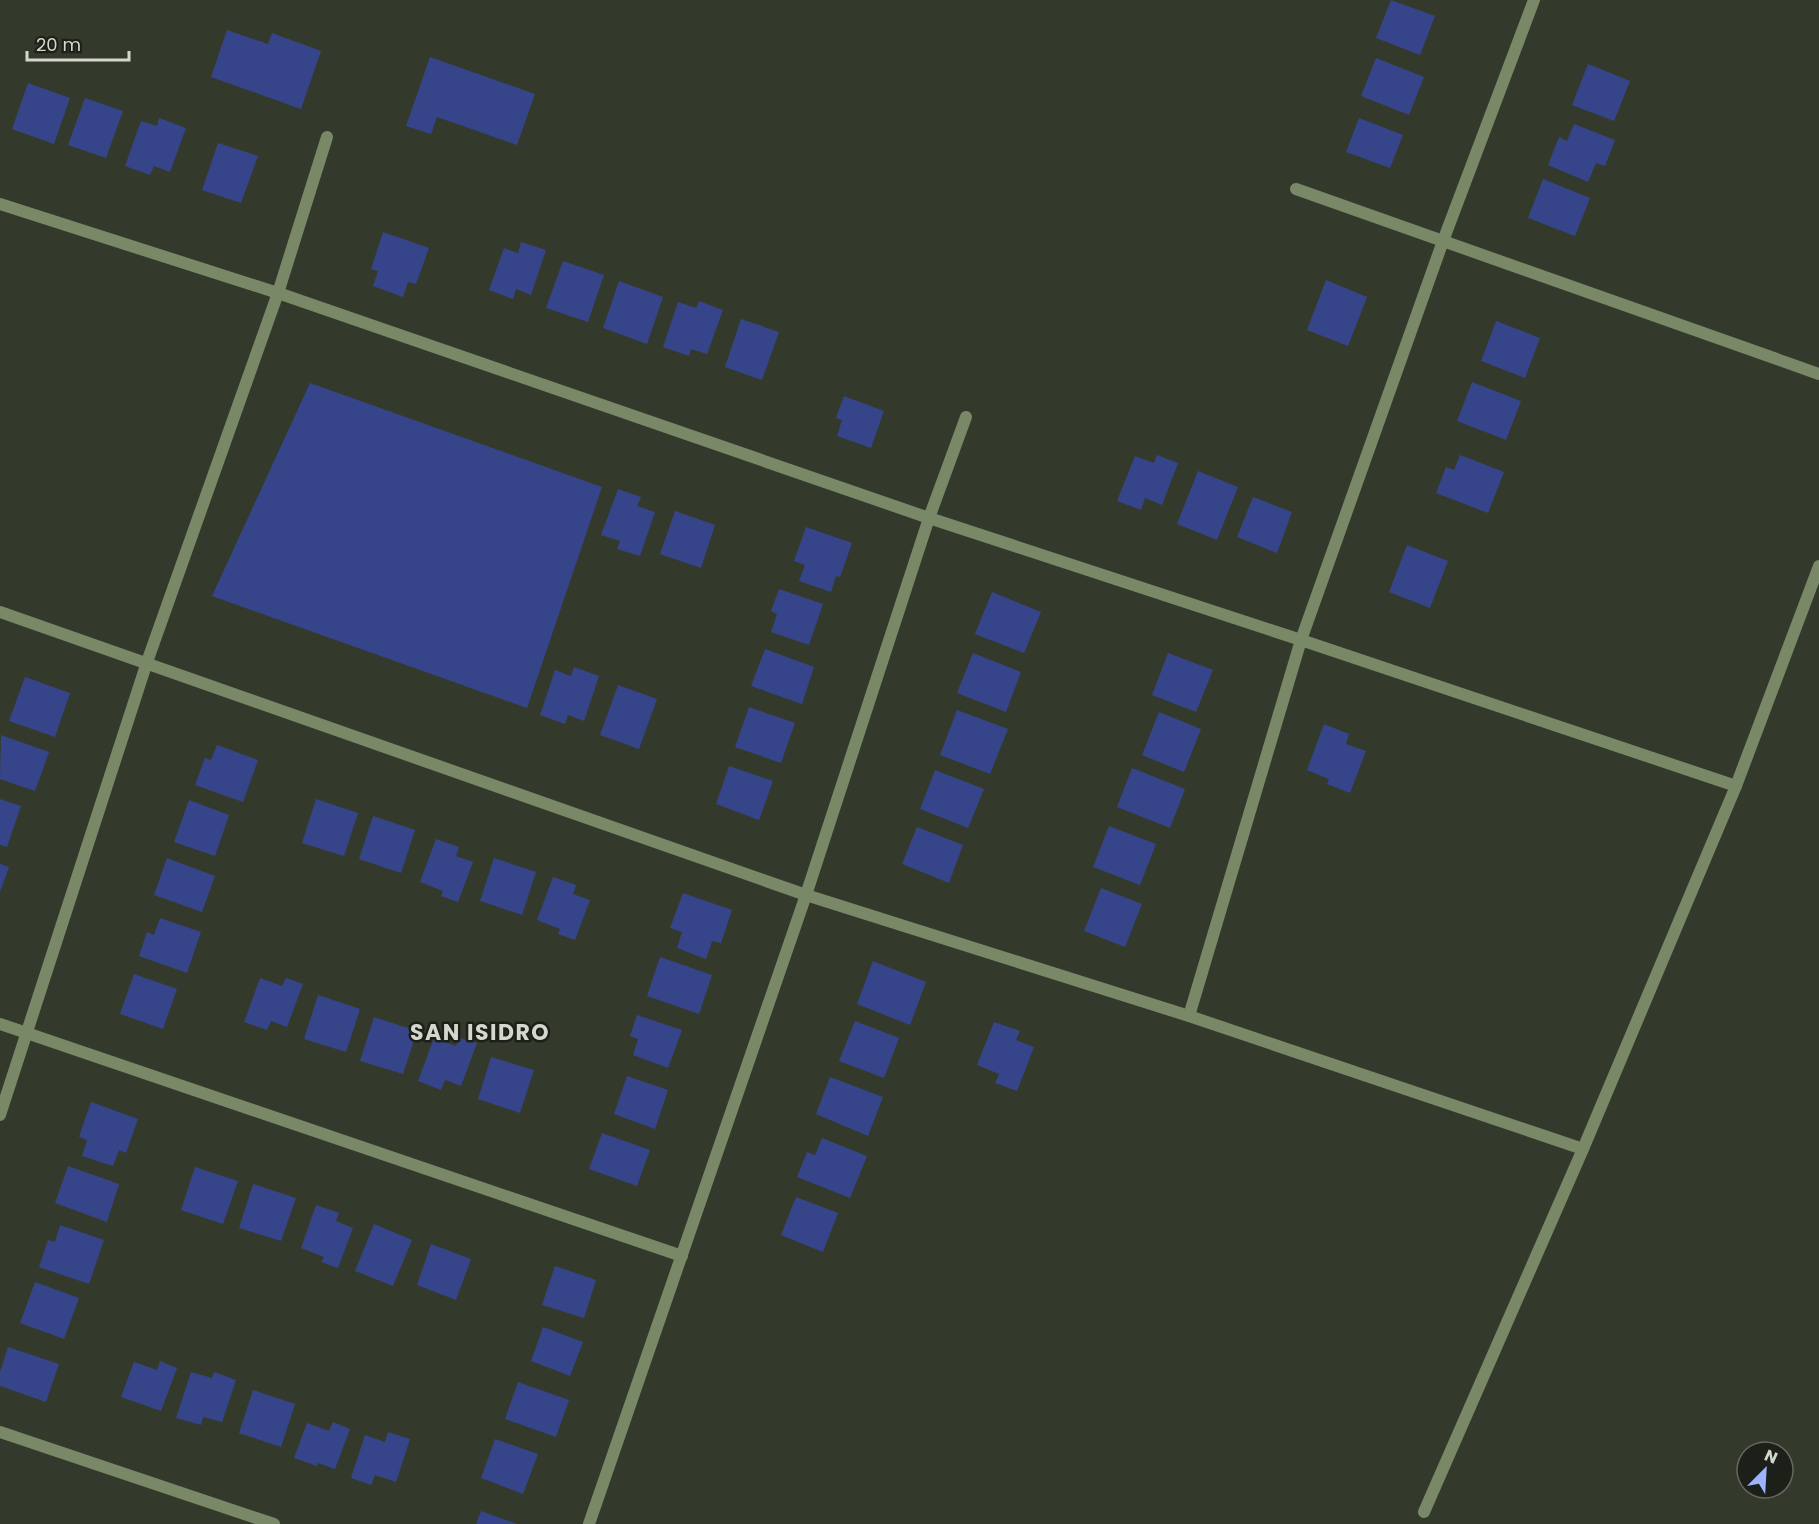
<svg xmlns="http://www.w3.org/2000/svg" width="1819" height="1524" font-family="Poppins,sans-serif">
<style>
.building{fill:#36458a}
.lines{fill:none;stroke-linecap:round;stroke-linejoin:round}
.minor{stroke:#798867;stroke-width:12}
.labels{text-anchor:middle;dominant-baseline:central;stroke-width:5;stroke-linejoin:round;paint-order:stroke}
.district-label{font-size:22px;font-weight:bold;letter-spacing:1.5px;fill:#d3d7ce;stroke:#1d2019}
</style>
<rect width="100%" height="100%" fill="#333a2c"/>
<!-- building -->
<g class="building">
<path d="M1391,0L1435,16L1420,55L1376,38Z"/>
<path d="M227,30L268,44L272,33L321,51L301,109L211,77Z"/>
<path d="M430,57L535,94L517,145L437,117L431,134L406,126Z"/>
<path d="M1376,58L1424,77L1409,115L1361,96Z"/>
<path d="M1588,64L1630,81L1614,121L1572,105Z"/>
<path d="M28,83L70,98L54,144L12,129Z"/>
<path d="M85,98L123,111L106,158L68,145Z"/>
<path d="M159,118L186,128L170,172L154,166L150,175L125,166L141,121L157,126Z"/>
<path d="M1359,118L1403,135L1390,168L1346,152Z"/>
<path d="M1574,124L1615,140L1605,166L1596,163L1588,182L1548,165L1559,137L1567,141Z"/>
<path d="M218,143L258,156L241,203L202,190Z"/>
<path d="M1543,179L1590,198L1575,236L1528,218Z"/>
<path d="M383,232L429,248L416,284L408,282L403,297L373,286L378,271L371,269Z"/>
<path d="M521,242L546,250L531,295L516,289L513,299L489,290L504,248L518,253Z"/>
<path d="M563,261L604,275L588,322L546,308Z"/>
<path d="M1326,280L1367,297L1348,346L1307,330Z"/>
<path d="M619,281L663,297L647,344L603,328Z"/>
<path d="M699,301L723,310L707,354L691,349L689,356L663,347L678,302L696,308Z"/>
<path d="M741,319L779,332L762,380L725,367Z"/>
<path d="M1496,321L1540,338L1525,378L1481,361Z"/>
<path d="M1472,382L1521,401L1506,440L1457,421Z"/>
<path d="M310,383L602,487L527,708L212,596Z"/>
<path d="M844,396L884,411L871,448L837,436L842,420L836,418Z"/>
<path d="M1157,455L1178,463L1162,505L1145,498L1141,510L1117,501L1135,456L1154,463Z"/>
<path d="M1460,455L1504,472L1488,513L1436,493L1446,467L1454,470Z"/>
<path d="M1198,471L1238,487L1217,540L1177,524Z"/>
<path d="M618,489L641,497L637,506L655,512L640,556L617,549L620,541L601,535Z"/>
<path d="M1253,497L1292,512L1277,553L1237,537Z"/>
<path d="M675,511L715,525L701,568L660,554Z"/>
<path d="M806,527L852,543L840,577L836,576L831,592L799,581L805,565L794,561Z"/>
<path d="M1407,545L1448,561L1430,608L1389,592Z"/>
<path d="M779,589L823,604L809,645L771,632L777,614L771,611Z"/>
<path d="M992,592L1041,612L1024,653L975,634Z"/>
<path d="M765,649L814,667L802,704L751,686Z"/>
<path d="M973,653L1021,672L1006,712L957,693Z"/>
<path d="M1168,653L1213,670L1196,712L1152,695Z"/>
<path d="M574,667L599,676L584,721L568,715L565,724L540,715L555,670L571,676Z"/>
<path d="M25,677L70,693L55,737L9,721Z"/>
<path d="M618,685L657,699L639,749L600,735Z"/>
<path d="M749,707L795,723L781,763L735,747Z"/>
<path d="M957,710L1008,729L990,774L940,755Z"/>
<path d="M1159,712L1201,729L1184,772L1142,755Z"/>
<path d="M1324,724L1349,734L1346,744L1366,751L1350,793L1327,784L1329,779L1307,770Z"/>
<path d="M1,735L49,752L35,791L0,779Z"/>
<path d="M217,745L258,760L243,802L195,785L205,758L211,760Z"/>
<path d="M729,766L773,781L759,820L716,804Z"/>
<path d="M1132,768L1185,789L1170,828L1117,807Z"/>
<path d="M935,770L984,789L968,828L920,809Z"/>
<path d="M0,799L21,806L7,847L0,845Z"/>
<path d="M316,799L358,813L344,856L302,843Z"/>
<path d="M189,800L229,815L215,856L174,842Z"/>
<path d="M373,816L415,830L401,873L359,859Z"/>
<path d="M1109,826L1156,844L1140,885L1093,867Z"/>
<path d="M917,827L963,845L949,883L902,864Z"/>
<path d="M436,839L459,847L456,856L473,862L458,902L441,896L443,891L420,882Z"/>
<path d="M167,858L215,876L202,912L154,895Z"/>
<path d="M494,858L536,872L522,915L480,901Z"/>
<path d="M0,864L9,867L0,892Z"/>
<path d="M553,877L576,885L573,894L590,900L575,940L558,934L560,929L537,920Z"/>
<path d="M1101,888L1142,904L1125,947L1084,931Z"/>
<path d="M683,893L732,910L721,943L712,941L706,959L677,948L682,932L670,928Z"/>
<path d="M160,918L201,932L187,973L139,956L147,932L154,935Z"/>
<path d="M660,957L712,975L699,1014L647,996Z"/>
<path d="M873,961L926,982L910,1025L857,1004Z"/>
<path d="M134,974L177,989L163,1029L120,1014Z"/>
<path d="M260,978L282,986L286,978L303,984L287,1027L271,1021L267,1030L244,1022Z"/>
<path d="M318,995L360,1009L346,1052L304,1039Z"/>
<path d="M637,1015L682,1030L668,1068L633,1055L638,1039L630,1036Z"/>
<path d="M374,1017L417,1031L403,1074L360,1061Z"/>
<path d="M855,1021L899,1038L884,1078L839,1061Z"/>
<path d="M994,1022L1020,1031L1016,1040L1034,1047L1017,1091L995,1083L999,1074L977,1065Z"/>
<path d="M434,1038L456,1046L460,1038L477,1043L461,1086L445,1080L441,1090L418,1081Z"/>
<path d="M491,1057L534,1070L520,1113L478,1099Z"/>
<path d="M627,1076L668,1090L655,1129L614,1114Z"/>
<path d="M830,1077L883,1097L868,1136L816,1114Z"/>
<path d="M91,1102L138,1119L126,1153L119,1150L113,1166L82,1156L87,1140L79,1137Z"/>
<path d="M602,1133L650,1150L637,1186L589,1169Z"/>
<path d="M822,1138L867,1156L850,1198L797,1177L807,1152L815,1155Z"/>
<path d="M68,1166L119,1184L107,1222L55,1203Z"/>
<path d="M195,1167L238,1181L223,1224L181,1210Z"/>
<path d="M253,1184L296,1198L281,1241L239,1228Z"/>
<path d="M796,1197L838,1213L823,1252L781,1235Z"/>
<path d="M316,1205L339,1213L336,1221L353,1228L338,1268L321,1262L324,1257L301,1248Z"/>
<path d="M374,1224L412,1240L393,1286L355,1271Z"/>
<path d="M60,1225L104,1240L89,1284L39,1267L48,1240L55,1242Z"/>
<path d="M431,1244L471,1259L456,1300L417,1285Z"/>
<path d="M555,1266L596,1280L584,1318L542,1305Z"/>
<path d="M35,1282L79,1298L64,1339L20,1323Z"/>
<path d="M543,1327L583,1342L570,1376L531,1361Z"/>
<path d="M8,1347L59,1364L46,1402L0,1386V1372Z"/>
<path d="M160,1361L177,1368L161,1411L121,1397L134,1362L157,1370Z"/>
<path d="M191,1372L212,1378L214,1372L236,1380L222,1422L203,1417L201,1425L176,1418Z"/>
<path d="M518,1382L569,1400L556,1437L505,1419Z"/>
<path d="M253,1390L295,1404L281,1447L239,1433Z"/>
<path d="M333,1422L350,1429L335,1469L318,1463L317,1466L294,1458L307,1423L329,1431Z"/>
<path d="M388,1432L410,1439L396,1482L375,1475L371,1485L351,1478L365,1435L385,1442Z"/>
<path d="M495,1439L538,1454L523,1494L481,1478Z"/>
<path d="M481,1511L517,1524H476Z"/>
</g>
<g class="lines">
<!-- minor -->
<g class="minor">
<path d="M1296,189L1819,374"/>
<path d="M0,204L278,293L929,518L1301,640L1736,786"/>
<path d="M0,612L806,895L1189,1016L1583,1149"/>
<path d="M1189,1016L1301,640L1443,241L1534,0"/>
<path d="M0,1024L682,1256"/>
<path d="M0,1115L147,662L278,293L327,137"/>
<path d="M0,1432L274,1524"/>
<path d="M1424,1512L1583,1149L1736,786L1819,566"/>
<path d="M589,1524L806,895L929,518L966,417"/>
</g>
</g>
<g class="labels">
<!-- district labels -->
<g class="district-label">
<text x="480" y="1032">SAN ISIDRO</text>
</g>
</g>
<!-- north arrow -->
<g transform="translate(1765 1470) rotate(24)"><circle r="28" fill="#1d2019" stroke="#666961" stroke-width="1.5"/>
<path d="M0-4.5L10 22L0 15L-10 22Z" fill="#9eb3fd"/>
<text y="-9" font-size="16" font-weight="bold" text-anchor="middle" fill="#d3d7ce">N</text>
</g>
<!-- scale -->
<path d="M27 51v9h102v-9" fill="none" stroke="#d3d7ce" stroke-width="3"/>
<text x="36" y="51" font-size="18" fill="#d3d7ce" stroke="#1d2019" stroke-width="4.5" paint-order="stroke">20 m</text>
</svg>
